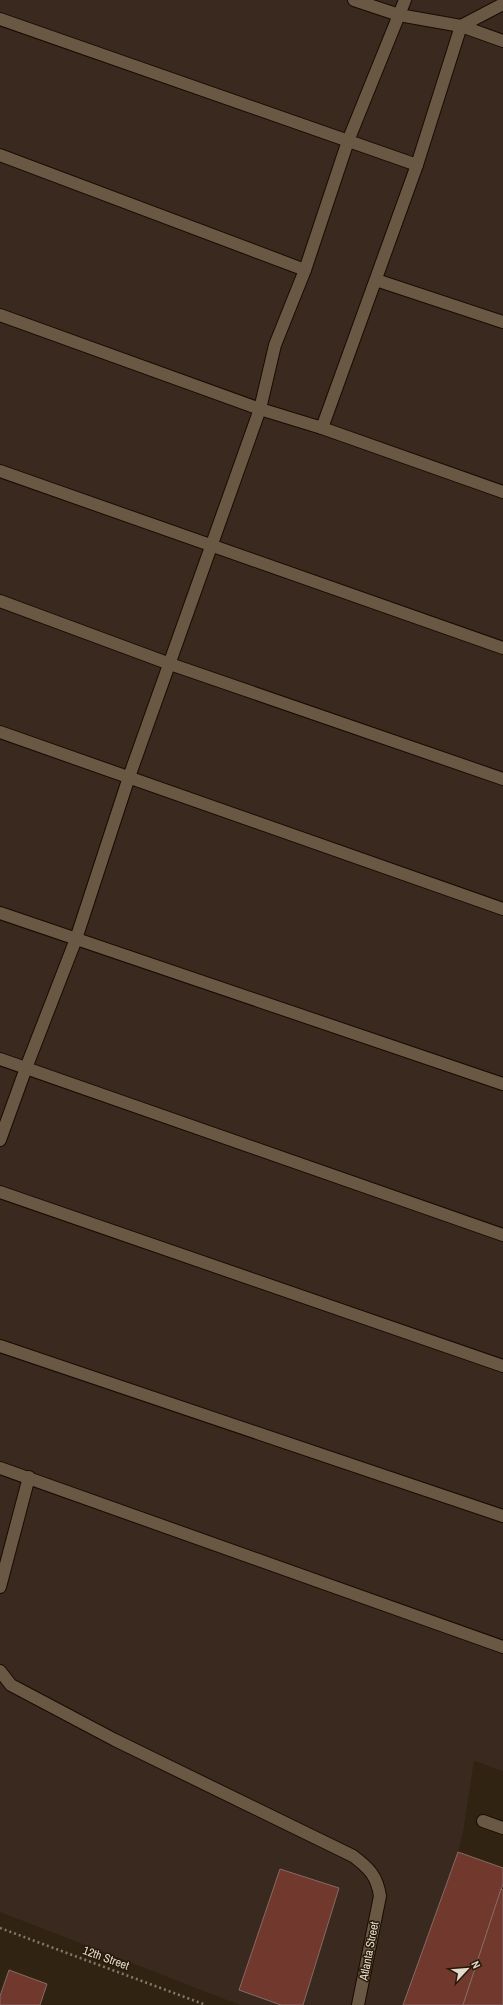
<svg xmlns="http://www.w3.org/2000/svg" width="503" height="2005" font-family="'Archivo Narrow',sans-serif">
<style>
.industrial{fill:#39291f}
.building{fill:#71392e;stroke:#866a64}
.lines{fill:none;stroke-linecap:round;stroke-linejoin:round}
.lane-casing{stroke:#180c00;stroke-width:14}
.street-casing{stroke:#180c00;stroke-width:14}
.path{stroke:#837768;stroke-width:2.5;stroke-dasharray:2 3;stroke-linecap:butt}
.lane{stroke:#685844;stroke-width:12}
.street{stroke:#685844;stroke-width:12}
.labels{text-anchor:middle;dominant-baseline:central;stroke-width:3;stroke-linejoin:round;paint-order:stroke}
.street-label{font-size:12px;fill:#e3d9ce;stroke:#271907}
</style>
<rect width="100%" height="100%" fill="#312311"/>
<!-- industrial -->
<path class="industrial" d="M0,0H503V1771L474,1761L463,1832L458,1852L403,2005H240L0,1912Z"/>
<!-- building -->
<g class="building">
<path d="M458,1852L503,1868V1884L463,2005H403Z"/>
<path d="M280,1869L339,1888L303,2005H281L239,1990Z"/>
<path d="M501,1889L503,1890V2005H463Z"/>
<path d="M9,1970L47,1984L40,2005H0V1996Z"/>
</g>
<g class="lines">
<defs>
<g id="lane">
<path d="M354,0L399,15L461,26L503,41"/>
<path d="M0,19L417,165"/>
<path d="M461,26L503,4"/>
<path d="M0,155L305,270"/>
<path d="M376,280L503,322"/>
<path d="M0,315L260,409L275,345L305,270L348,141L405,0"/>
<path d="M322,428L503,492"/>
<path d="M0,471L503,648"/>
<path d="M0,601L170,664L503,779"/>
<path d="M0,732L503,909"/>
<path d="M0,913L503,1084"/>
<path d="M0,1059L503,1235"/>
<path d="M0,1140L26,1068L76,939L129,777L260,409L322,428L417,165L461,26"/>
<path d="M0,1192L503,1366"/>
<path d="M0,1346L503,1516"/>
<path d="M0,1468L503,1647"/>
<path d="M0,1587L29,1477"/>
<path d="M0,1671L11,1685L115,1740L353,1856C369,1868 377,1876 380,1896L358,2005"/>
</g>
<path id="street" d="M483,1821L503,1828"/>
</defs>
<!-- lane casing -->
<use href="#lane" class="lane-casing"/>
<!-- street casing -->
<use href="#street" class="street-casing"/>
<!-- path -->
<path class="path" d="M0,1928L206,2005"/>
<!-- lane -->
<use href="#lane" class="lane"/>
<!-- street -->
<use href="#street" class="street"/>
</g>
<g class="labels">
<!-- street labels -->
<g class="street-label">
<text transform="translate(369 1951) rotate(-79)">Atlanta Street</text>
<text transform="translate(106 1958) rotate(20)">12th Street</text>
</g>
</g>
<!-- north arrow -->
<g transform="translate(467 1969) rotate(64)" stroke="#271907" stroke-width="3" paint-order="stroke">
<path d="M0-3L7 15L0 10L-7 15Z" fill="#e3d9ce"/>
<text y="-6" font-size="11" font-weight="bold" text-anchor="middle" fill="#e3d9ce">N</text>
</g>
</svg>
